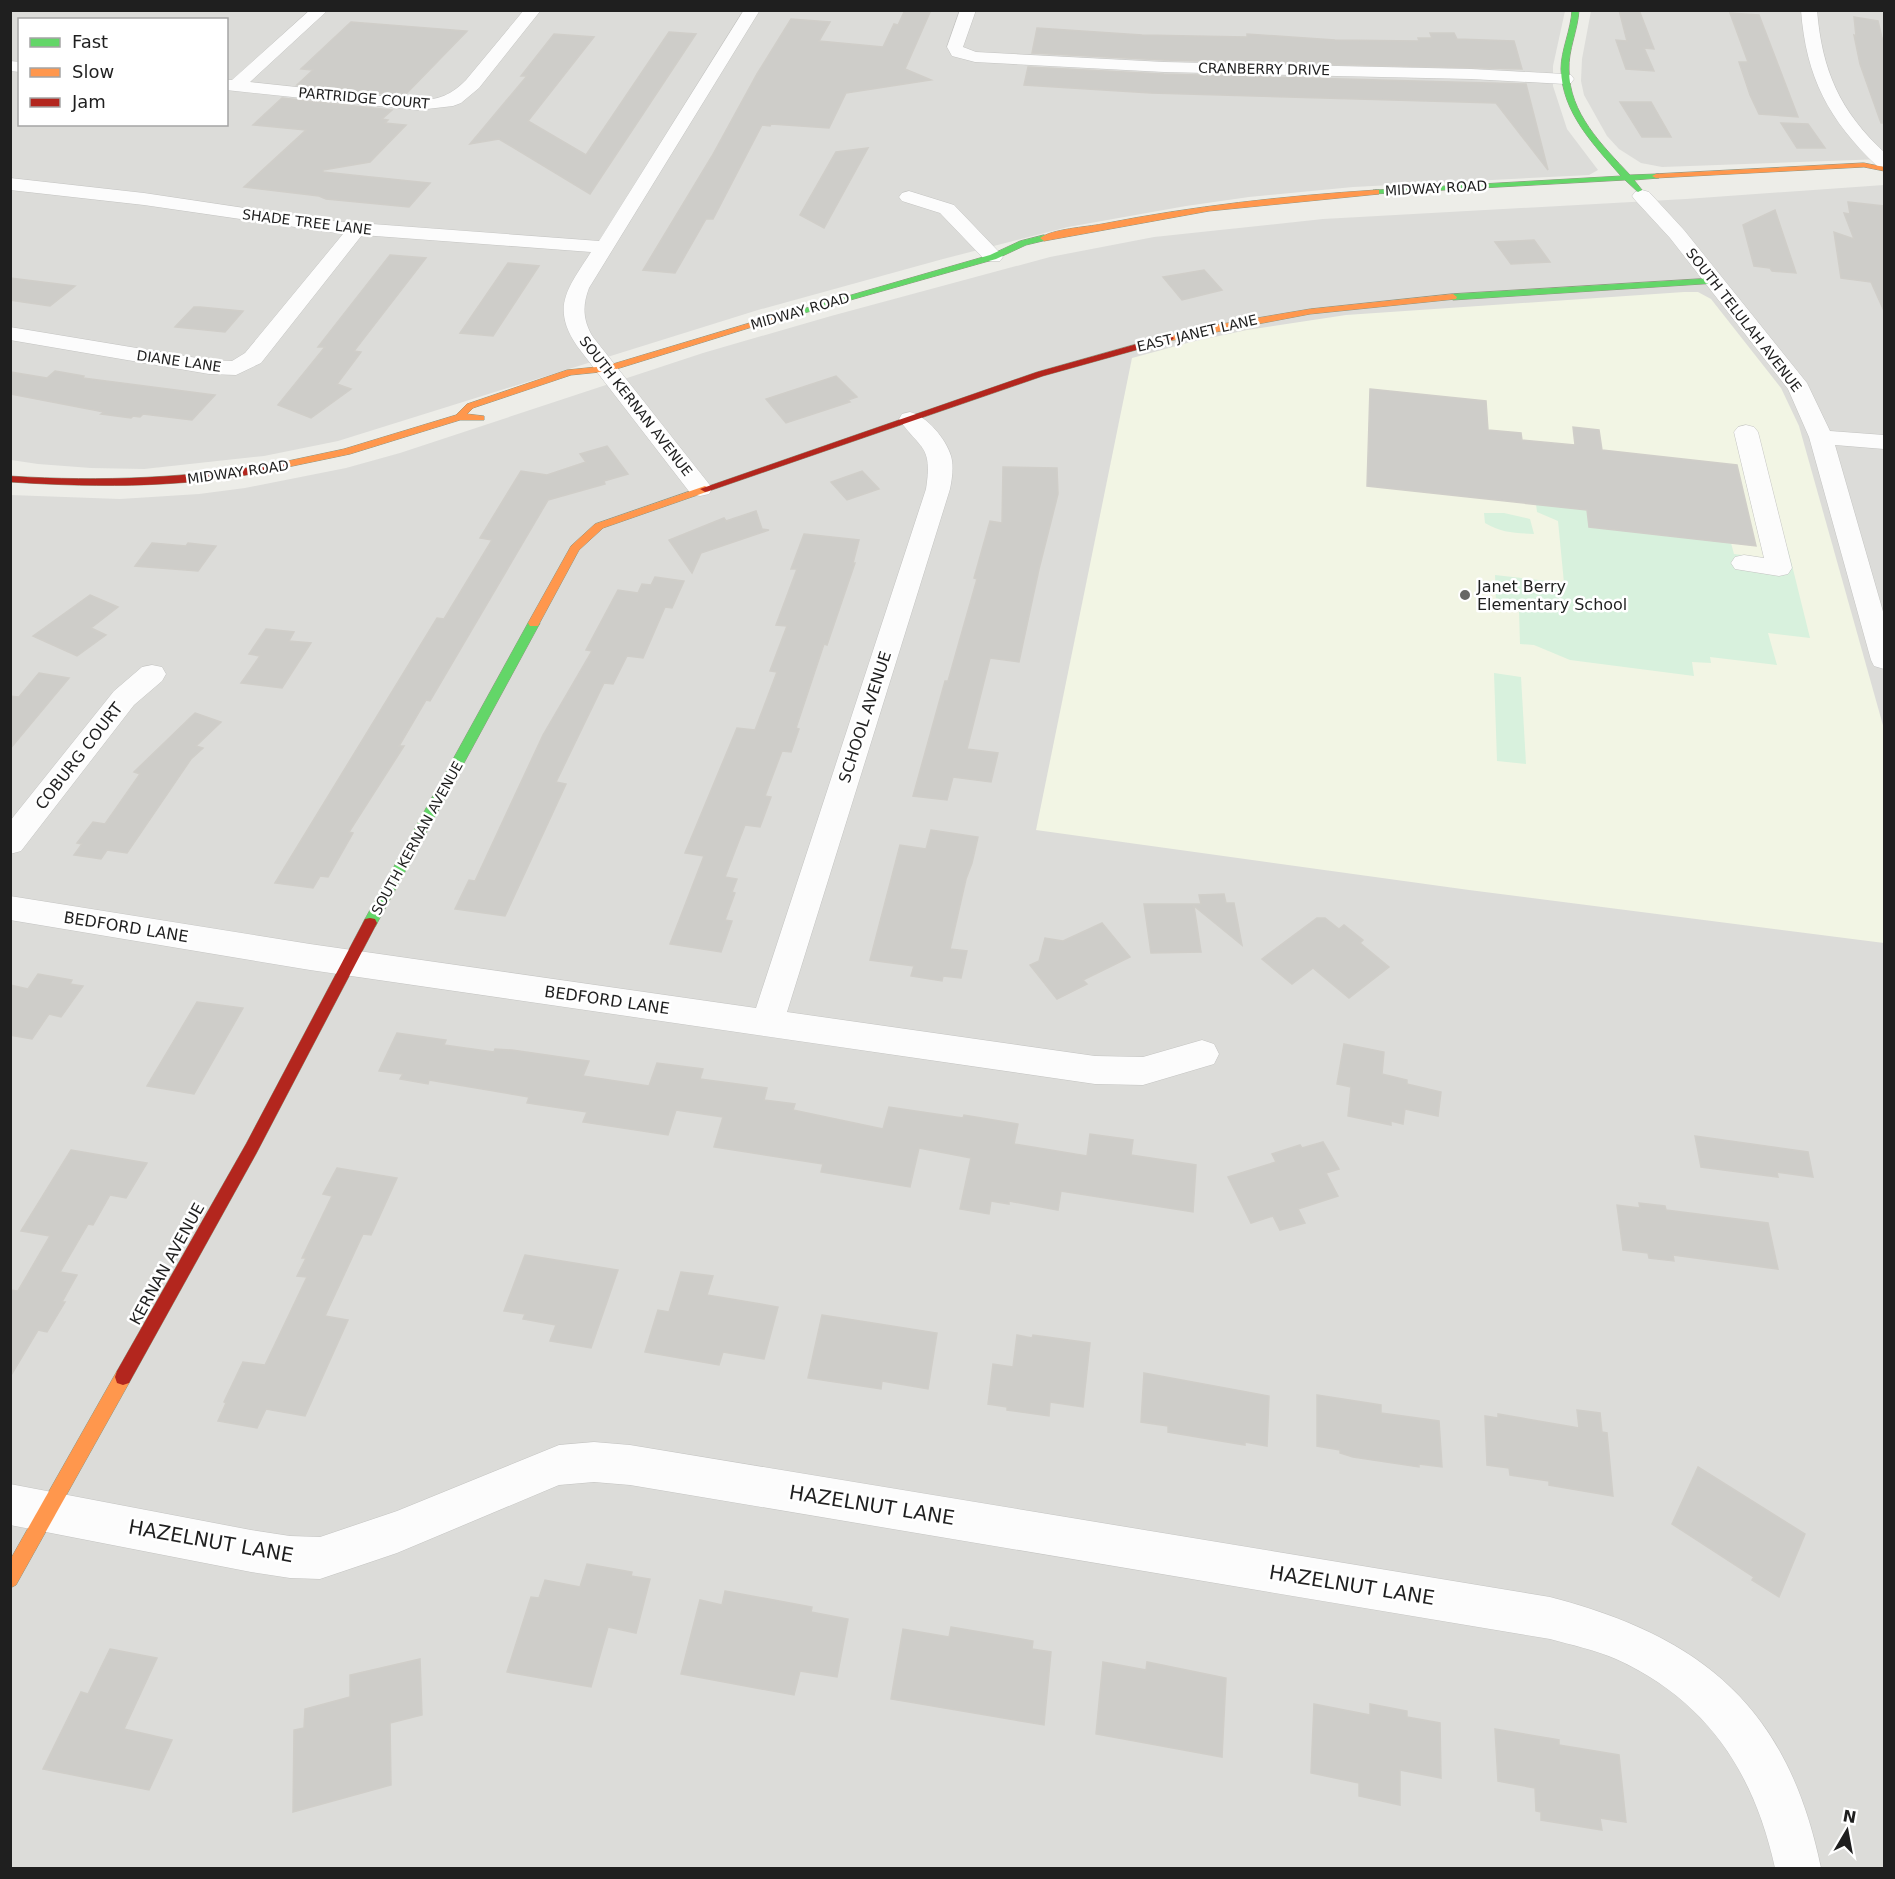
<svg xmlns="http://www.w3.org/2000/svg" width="1895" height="1879" font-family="'DejaVu Sans',sans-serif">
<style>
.residential{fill:#dcdcd9;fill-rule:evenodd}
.education{fill:#f2f5e4}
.park{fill:#d8f1dd}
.building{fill:#cecdc9;stroke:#d0cec9;stroke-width:1.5}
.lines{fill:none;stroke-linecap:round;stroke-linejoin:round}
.street-casing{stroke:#c4c4c2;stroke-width:1}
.fast-casing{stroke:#909681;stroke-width:1}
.slow-casing{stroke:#909681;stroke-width:1}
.jam-casing{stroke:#909681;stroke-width:1}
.street{fill:#fcfcfc;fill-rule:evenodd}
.fast{fill:#63d668;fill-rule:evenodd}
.slow{fill:#ff974d;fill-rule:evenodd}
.jam{fill:#b3261e;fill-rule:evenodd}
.poi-dot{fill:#676765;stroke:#fff;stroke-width:2}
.labels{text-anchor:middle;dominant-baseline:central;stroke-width:5;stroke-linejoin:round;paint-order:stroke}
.far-street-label{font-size:14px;fill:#1f1f1f;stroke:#fff}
.poi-label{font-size:16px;fill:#1f1f1f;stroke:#fff;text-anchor:start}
.street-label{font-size:16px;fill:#1f1f1f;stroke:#fff}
.near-street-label{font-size:20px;fill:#1f1f1f;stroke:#fff}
</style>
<rect width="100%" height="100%" fill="#edede8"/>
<!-- residential -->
<g class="residential">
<path d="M11,11H1565L1553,66V86L1567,129L1598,170L1589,175L1353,187L1249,197L1186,206L1068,227L943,259L758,310L338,441L264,456L144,469L91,468L38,464L11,460ZM20,20H226V124H20Z"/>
<path d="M1591,11H1884V159L1662,167L1641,163L1619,149L1607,136L1584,95L1581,81L1582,59Z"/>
<path d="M1884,185V1868H11L10,495L120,499L199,494L245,488L346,468L400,453L703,353L831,316L1050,257L1154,237L1323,219L1686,199Z"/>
</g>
<!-- education -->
<path class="education" d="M1684,292H1698L1711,299L1781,388L1799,426L1884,729V943L1469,890L1036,830L1132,358L1191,342L1247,330L1346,315Z"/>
<!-- park -->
<g class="park">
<path d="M1536,504L1587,510L1589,527L1731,543L1734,554L1766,558L1764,546L1788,549L1810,638L1768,633L1777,665L1710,657L1711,663L1692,662L1694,676L1570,660L1534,645L1520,644L1519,611L1565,610V602L1538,606L1496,602L1495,575L1564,583L1558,521L1537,512Z"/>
<path d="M1484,513H1504L1530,519L1534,534C1516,533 1501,533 1485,523Z"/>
<path d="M1494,673L1521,677L1526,764L1497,761Z"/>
</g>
<!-- building -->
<g class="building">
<path d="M905,10H931L905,69L931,80L846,93L829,128L771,124L770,126L762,125L713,219H706L675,273L643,270L712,156L757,74L791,19L830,22L819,41L883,47L894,24L898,25Z"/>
<path d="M1619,10H1639L1654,49L1644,48L1654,71L1626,69L1616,40L1627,41Z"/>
<path d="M1730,13L1759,15L1798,117L1759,114L1750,95L1739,62H1748Z"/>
<path d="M1854,17L1878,21L1882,38L1884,39V123H1881L1860,64L1854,35L1856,36Z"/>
<path d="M351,22L467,31L404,96L297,85L313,70L301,69Z"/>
<path d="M1037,28L1142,35L1247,37V34L1335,40L1419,41L1418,38H1432L1430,33H1454L1457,39L1514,41L1522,69L1164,60L1032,53Z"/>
<path d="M669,32L696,34L590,194L499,139L470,144L527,76H521L554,34L594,37L528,121L586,155Z"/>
<path d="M1028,67L1164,74L1526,84L1548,170L1496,103L1151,93L1024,85Z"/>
<path d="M282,98L392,110L382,119L388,120L385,123L406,125L370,162L323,170V172L430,183L409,207L326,199L319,196L244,187L306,130L253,125Z"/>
<path d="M1620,102H1651L1671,137H1642Z"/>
<path d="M1781,123L1808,124L1825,148H1797Z"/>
<path d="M868,148L824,228L800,215L836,152Z"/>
<path d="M1848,202L1884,206V311L1871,282L1841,278L1834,232L1854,239L1844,213L1850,214Z"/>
<path d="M1775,210L1796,273L1772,271L1770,268L1754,266L1743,225Z"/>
<path d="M1534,240L1550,262L1511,264L1495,242Z"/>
<path d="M390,255L426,258L354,351L361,352L337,384L351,389L311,418L278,405L325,347H318Z"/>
<path d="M508,263L539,266L493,336L460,333Z"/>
<path d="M1204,270L1222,290L1182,300L1163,277Z"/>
<path d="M10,278L75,286L50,306L10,300Z"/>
<path d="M194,307H200L243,311L225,332L175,327Z"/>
<path d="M55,371L84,376L83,378L215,395L192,420L143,414L140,417L133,416L131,418L101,414L104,412L10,394V372L47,378Z"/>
<path d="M836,376L857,397L848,400L850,402L786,423L766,399Z"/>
<path d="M1370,389L1486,401L1488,430L1521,433L1522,440L1575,445L1573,427L1599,430L1602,450L1737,465L1756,546L1589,527L1587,510L1367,486Z"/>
<path d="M607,446L628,474L604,481L605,484L548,500L430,701L426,700L399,746H404L349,832L353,833L328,877L320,876L313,888L275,883L437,618L444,619L492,540L480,538L521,471L547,475L586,462L580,454Z"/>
<path d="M1003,467L1057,468L1058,494L1039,569L1019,662L990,658L967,749L998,753L991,782L953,777L947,800L913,796L945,681H948L977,579L974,578L990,521L1002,523Z"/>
<path d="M862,471L879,489L847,500L831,482Z"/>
<path d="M756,511L762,529L769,530L701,553L692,573L669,540L724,518L726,521Z"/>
<path d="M804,534L859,540L853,563H855L827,645L824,644L796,728L799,729L791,752L782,751L765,796L771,797L760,827L745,825L725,877L737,879L732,892L735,893L725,920L732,921L721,952L670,944L704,856L685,853L737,728L755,730L777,672L770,671L787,626L776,625L797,569H791Z"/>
<path d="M152,543L186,546L188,543L216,546L198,571L135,566Z"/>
<path d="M655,577L684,581L672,608L665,607L643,658L627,656L613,684L604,683L556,782L566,784L505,916L455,909L469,880L475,881L543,735L592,651L586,650L618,590L638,593L642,584L651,585Z"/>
<path d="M90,595L118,607L91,628L106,635L77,656L33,636Z"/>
<path d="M266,629L294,632L289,641L311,643L282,688L241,683L260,656L249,654Z"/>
<path d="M39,673L69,678L10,749V696L19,697Z"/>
<path d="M195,713L221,722L196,746L203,748L191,759L127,853L107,850L101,859L74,855L82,844L77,843L93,822L105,824L140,774L134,772Z"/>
<path d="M931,830L978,837L972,863L966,879L950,949L967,951L961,978L943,976L942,981L911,976L914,966L870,960L900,845L926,849Z"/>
<path d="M1224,894L1226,903H1234L1242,945L1194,906L1201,952L1151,953L1144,904H1201L1199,895Z"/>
<path d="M1317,918H1325L1339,929L1344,925L1363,940L1360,943L1389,967L1349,998L1313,968L1292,984L1262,959Z"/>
<path d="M1102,923L1130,957L1083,980L1087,984L1057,999L1030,965L1039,961L1045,938L1063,941Z"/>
<path d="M38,974L72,980L70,984L83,986L61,1017L49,1014L32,1039L10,1035V985L28,989Z"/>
<path d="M197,1002L243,1008L194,1094L147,1086Z"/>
<path d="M397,1033L446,1040L444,1045L494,1052L495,1049L512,1050L589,1061L583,1076L649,1086L657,1063L703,1069L700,1079L767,1088L764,1100L795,1104L793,1110L883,1129L889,1107L963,1118L964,1115L1018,1124L1014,1144L1087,1156L1090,1134L1133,1140L1131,1155L1196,1165L1193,1212L1061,1191L1058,1210L1009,1201V1204L991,1201L989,1214L960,1209L971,1158L919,1148L910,1187L821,1172L823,1164L714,1147L723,1117L676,1110L668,1135L583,1122L587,1112L527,1103L529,1097L429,1080L428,1084L400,1079L403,1074L379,1071Z"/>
<path d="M1344,1044L1384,1052L1382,1074L1407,1080V1084L1441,1092L1438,1116L1405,1109L1403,1124L1391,1121V1125L1348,1116L1351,1087L1337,1084Z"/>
<path d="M1695,1136L1808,1152L1813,1177L1777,1172L1778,1177L1701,1167Z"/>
<path d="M1323,1142L1339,1169L1326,1173L1338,1196L1298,1209L1305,1223L1280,1230L1273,1216L1251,1223L1228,1177L1276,1162L1272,1154L1300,1145L1302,1148Z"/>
<path d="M71,1150L147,1163L126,1198L110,1195L93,1225L88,1224L60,1272L77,1275L62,1302H65L47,1332L38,1330L10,1377V1290L18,1291L50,1236L21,1231Z"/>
<path d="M337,1168L397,1178L371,1235L363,1234L325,1316L348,1320L305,1416L266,1409L257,1428L218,1421L226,1403L224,1402L243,1362L265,1365L307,1277L297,1276L306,1258H302L332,1196L323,1194Z"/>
<path d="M1639,1203L1665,1206L1666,1210L1768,1223L1778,1269L1673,1255L1674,1261L1649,1258L1648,1253L1623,1250L1617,1205L1640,1208Z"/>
<path d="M525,1255L618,1270L591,1348L550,1341L556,1325L523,1319L525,1314L504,1311Z"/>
<path d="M681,1272L713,1276L707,1295L778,1307L764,1359L723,1352L719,1365L645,1352L658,1310L669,1312Z"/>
<path d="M822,1315L937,1333L928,1389L882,1381L881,1389L808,1378Z"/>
<path d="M1017,1335L1032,1338L1033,1335L1090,1343L1083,1407L1050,1402L1049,1416L1007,1410V1407L988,1404L993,1364L1013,1367Z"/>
<path d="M1144,1373L1269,1396L1267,1446L1245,1442V1445L1168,1432V1426L1141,1422Z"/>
<path d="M1317,1395L1381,1405V1413L1439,1421L1442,1467L1419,1464V1467L1353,1457L1340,1453V1450L1317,1446Z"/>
<path d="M1577,1410L1600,1413L1602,1432L1607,1433L1613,1496L1549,1485V1481L1510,1475L1509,1468L1487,1465L1485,1416L1498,1418V1414L1579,1428Z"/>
<path d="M1698,1467L1805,1534L1779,1597L1752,1580L1754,1577L1672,1524Z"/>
<path d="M587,1564L632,1572L631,1576L650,1579L636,1633L608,1627L591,1687L507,1672L531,1597L539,1598L545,1580L580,1587Z"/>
<path d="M725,1591L812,1607L811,1612L848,1619L837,1677L800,1671L794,1695L681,1674L700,1600L722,1605Z"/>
<path d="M951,1627L1033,1641L1032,1649L1051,1652L1044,1725L891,1699L903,1629L949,1637Z"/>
<path d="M110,1649L157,1658L124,1729L172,1740L149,1790L43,1769L81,1692L88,1694Z"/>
<path d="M420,1659L422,1715L390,1723L391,1785L293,1812L294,1730L304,1728L305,1709L350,1697V1675Z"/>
<path d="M1103,1662L1146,1670L1147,1662L1226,1678L1222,1757L1096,1734Z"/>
<path d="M1314,1704L1370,1715V1704L1407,1711V1717L1440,1723L1441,1778L1400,1770V1805L1359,1796V1783L1311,1773Z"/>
<path d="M1495,1729L1559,1740V1745L1619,1755L1626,1822L1600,1818L1602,1830L1541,1820V1812L1536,1811L1535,1788L1498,1781Z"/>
</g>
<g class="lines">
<defs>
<g id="street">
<path d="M310,10H328L250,82L418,100C439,100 451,95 466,80L524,10H541L479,88L461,103L453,106L418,110L226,90V80H232Z"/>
<path d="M744,10H760L589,288C582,306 583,321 593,337L709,484L712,489L709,494L700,496L691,494L577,346C550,306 569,287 591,252L362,235L261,363L236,375L209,374L10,340V327L209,360L232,361L245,353L343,234L144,205L10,190V178L144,193L332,221L599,241Z"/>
<path d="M960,10H976L963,47L976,52L1164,62L1471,69L1565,74L1571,75L1574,79L1571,83L1565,84L1471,79L1164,72L975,62L952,56L947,47Z"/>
<path d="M1801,10H1817C1822,71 1840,111 1884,152V167L1877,166C1829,120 1806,78 1801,10Z"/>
<path d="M10,61L20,62V72L10,71Z"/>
<path d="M1642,190L1649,192L1684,230L1807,383L1830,431L1884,435V449L1835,445L1884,615V669L1874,666L1871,660L1809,437L1788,389L1670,238L1635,200L1632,196L1635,192Z"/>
<path d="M909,191L954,205L1000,253L1003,257L1000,261H986L940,213L902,201L899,197L902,193Z"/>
<path d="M910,412C927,416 946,439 951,456C954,467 952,478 950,489L787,1012L1095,1056L1143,1057L1202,1040L1214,1044L1219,1054L1214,1064L1143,1085L1095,1084L310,970L10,920V896L310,944L756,1008L926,489C933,444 920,450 899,419L902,414Z"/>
<path d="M1746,425L1754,427L1758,432L1792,568L1788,574L1779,576L1735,569L1731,563L1735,557L1744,555L1764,558L1734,432L1738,427Z"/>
<path d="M152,665L162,667L166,674L162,681L134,705L21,851L10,854V821L114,691L142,667Z"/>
<path d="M594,1442L630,1445L1550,1597C1704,1637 1788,1708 1821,1868H1775C1754,1773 1708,1701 1616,1659C1595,1650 1572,1645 1550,1639L630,1485L594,1482L559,1485L397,1553L320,1579L290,1578L251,1572L10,1525V1484L251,1530L290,1536L320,1537L397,1511L559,1445Z"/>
</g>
<g id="fast">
<path d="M1572,10H1579C1578,30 1568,50 1569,70C1569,113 1602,145 1630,175L1656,174H1659V178L1634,180L1642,190L1638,192L1625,180L1373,194V190H1376L1621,176C1594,145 1562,113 1561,69C1561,50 1571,30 1572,10Z"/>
<path d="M1044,235L1047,236V240L1026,245L996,259L776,321L768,319L990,255L1020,241Z"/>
<path d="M1715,278L1718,279V283L1453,300L1449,297L1453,294Z"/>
<path d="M534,619L540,623L375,927H365L363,923L365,919L528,623Z"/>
</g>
<g id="slow">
<path d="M1864,163L1884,167V171L1864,167L1656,178L1652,176L1656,174Z"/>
<path d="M1376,190H1379V194L1209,211L1044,241L1040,238C1052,229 1086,227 1102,224C1193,206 1284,196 1376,190Z"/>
<path d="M1453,294L1457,297L1456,299L1310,314L1169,341L1164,338L1204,327L1310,309Z"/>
<path d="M770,317L778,319L610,371L571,375L473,408L467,414L484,416V420H460L350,454L283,468L278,465L283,462L344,449L456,415L467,404L567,370L606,366Z"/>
<path d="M705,486L710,489L709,491L603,528L579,550L538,626H530L528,623L571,546L595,524Z"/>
<path d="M123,1369L129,1371L131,1377L129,1383L16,1585L10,1588V1560L117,1371Z"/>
</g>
<g id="jam">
<path d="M1169,335L1174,338L1172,340L1043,376L709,491L705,492L700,489L1037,372Z"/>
<path d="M283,462L287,463V467C197,488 102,488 10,482V476C102,482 192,478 283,462Z"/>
<path d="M370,918L375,919L377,923L256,1154L129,1383L123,1385L117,1383L115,1377L117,1371L246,1144L365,919Z"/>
</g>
</defs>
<!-- street casing -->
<use href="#street" class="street-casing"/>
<!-- fast casing -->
<use href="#fast" class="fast-casing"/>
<!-- slow casing -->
<use href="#slow" class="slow-casing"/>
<!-- jam casing -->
<use href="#jam" class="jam-casing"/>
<!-- street -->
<use href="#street" class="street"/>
<!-- fast -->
<use href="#fast" class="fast"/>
<!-- slow -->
<use href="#slow" class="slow"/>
<!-- jam -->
<use href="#jam" class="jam"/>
</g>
<!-- markers -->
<circle class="poi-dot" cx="1465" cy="595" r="6"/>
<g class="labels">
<!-- far-street labels -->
<g class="far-street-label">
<text transform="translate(1264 69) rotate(1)">CRANBERRY DRIVE</text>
<text transform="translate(364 98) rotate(5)">PARTRIDGE COURT</text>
<text transform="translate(1436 188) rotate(-3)">MIDWAY ROAD</text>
<text transform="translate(307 222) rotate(7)">SHADE TREE LANE</text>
<text transform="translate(800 311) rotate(-16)">MIDWAY ROAD</text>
<text transform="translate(1744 320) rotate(52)">SOUTH TELULAH AVENUE</text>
<text transform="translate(1197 333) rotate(-13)">EAST JANET LANE</text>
<text transform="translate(179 361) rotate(8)">DIANE LANE</text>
<text transform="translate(636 406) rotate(52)">SOUTH KERNAN AVENUE</text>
<text transform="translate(238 472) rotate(-8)">MIDWAY ROAD</text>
<text transform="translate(417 838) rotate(-61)">SOUTH KERNAN AVENUE</text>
</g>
<!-- poi labels -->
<g class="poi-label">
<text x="1477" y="586">Janet Berry<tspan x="1477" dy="18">Elementary School</tspan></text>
</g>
<!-- street labels -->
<g class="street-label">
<text transform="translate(865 717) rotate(-72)">SCHOOL AVENUE</text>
<text transform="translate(79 756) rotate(-52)">COBURG COURT</text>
<text transform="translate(126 927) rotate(9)">BEDFORD LANE</text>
<text transform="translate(607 1000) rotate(8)">BEDFORD LANE</text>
<text transform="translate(167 1264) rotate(-61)">KERNAN AVENUE</text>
</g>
<!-- near-street labels -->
<g class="near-street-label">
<text transform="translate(872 1505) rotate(9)">HAZELNUT LANE</text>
<text transform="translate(211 1541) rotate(10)">HAZELNUT LANE</text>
<text transform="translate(1352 1585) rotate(9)">HAZELNUT LANE</text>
</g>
</g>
<!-- border -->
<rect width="1895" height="1879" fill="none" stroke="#1f1f1f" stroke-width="24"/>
<!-- legend -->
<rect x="18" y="18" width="210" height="108" fill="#ffffff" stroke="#a5a5a5" stroke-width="1.5"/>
<rect x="30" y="38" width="30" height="9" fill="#63d668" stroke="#a5a5a5" stroke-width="1.5"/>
<text x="72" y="48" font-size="18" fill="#1f1f1f">Fast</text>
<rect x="30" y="68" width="30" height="9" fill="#ff974d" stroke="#a5a5a5" stroke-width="1.5"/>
<text x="72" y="78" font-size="18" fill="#1f1f1f">Slow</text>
<rect x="30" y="98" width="30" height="9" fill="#b3261e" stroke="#a5a5a5" stroke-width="1.5"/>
<text x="72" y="108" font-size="18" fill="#1f1f1f">Jam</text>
<!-- north arrow -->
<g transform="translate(1847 1831) rotate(10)" stroke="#ffffff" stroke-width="4.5" paint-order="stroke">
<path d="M0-4.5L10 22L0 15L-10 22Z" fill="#1f1f1f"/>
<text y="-9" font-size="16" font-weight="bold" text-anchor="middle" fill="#1f1f1f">N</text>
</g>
</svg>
